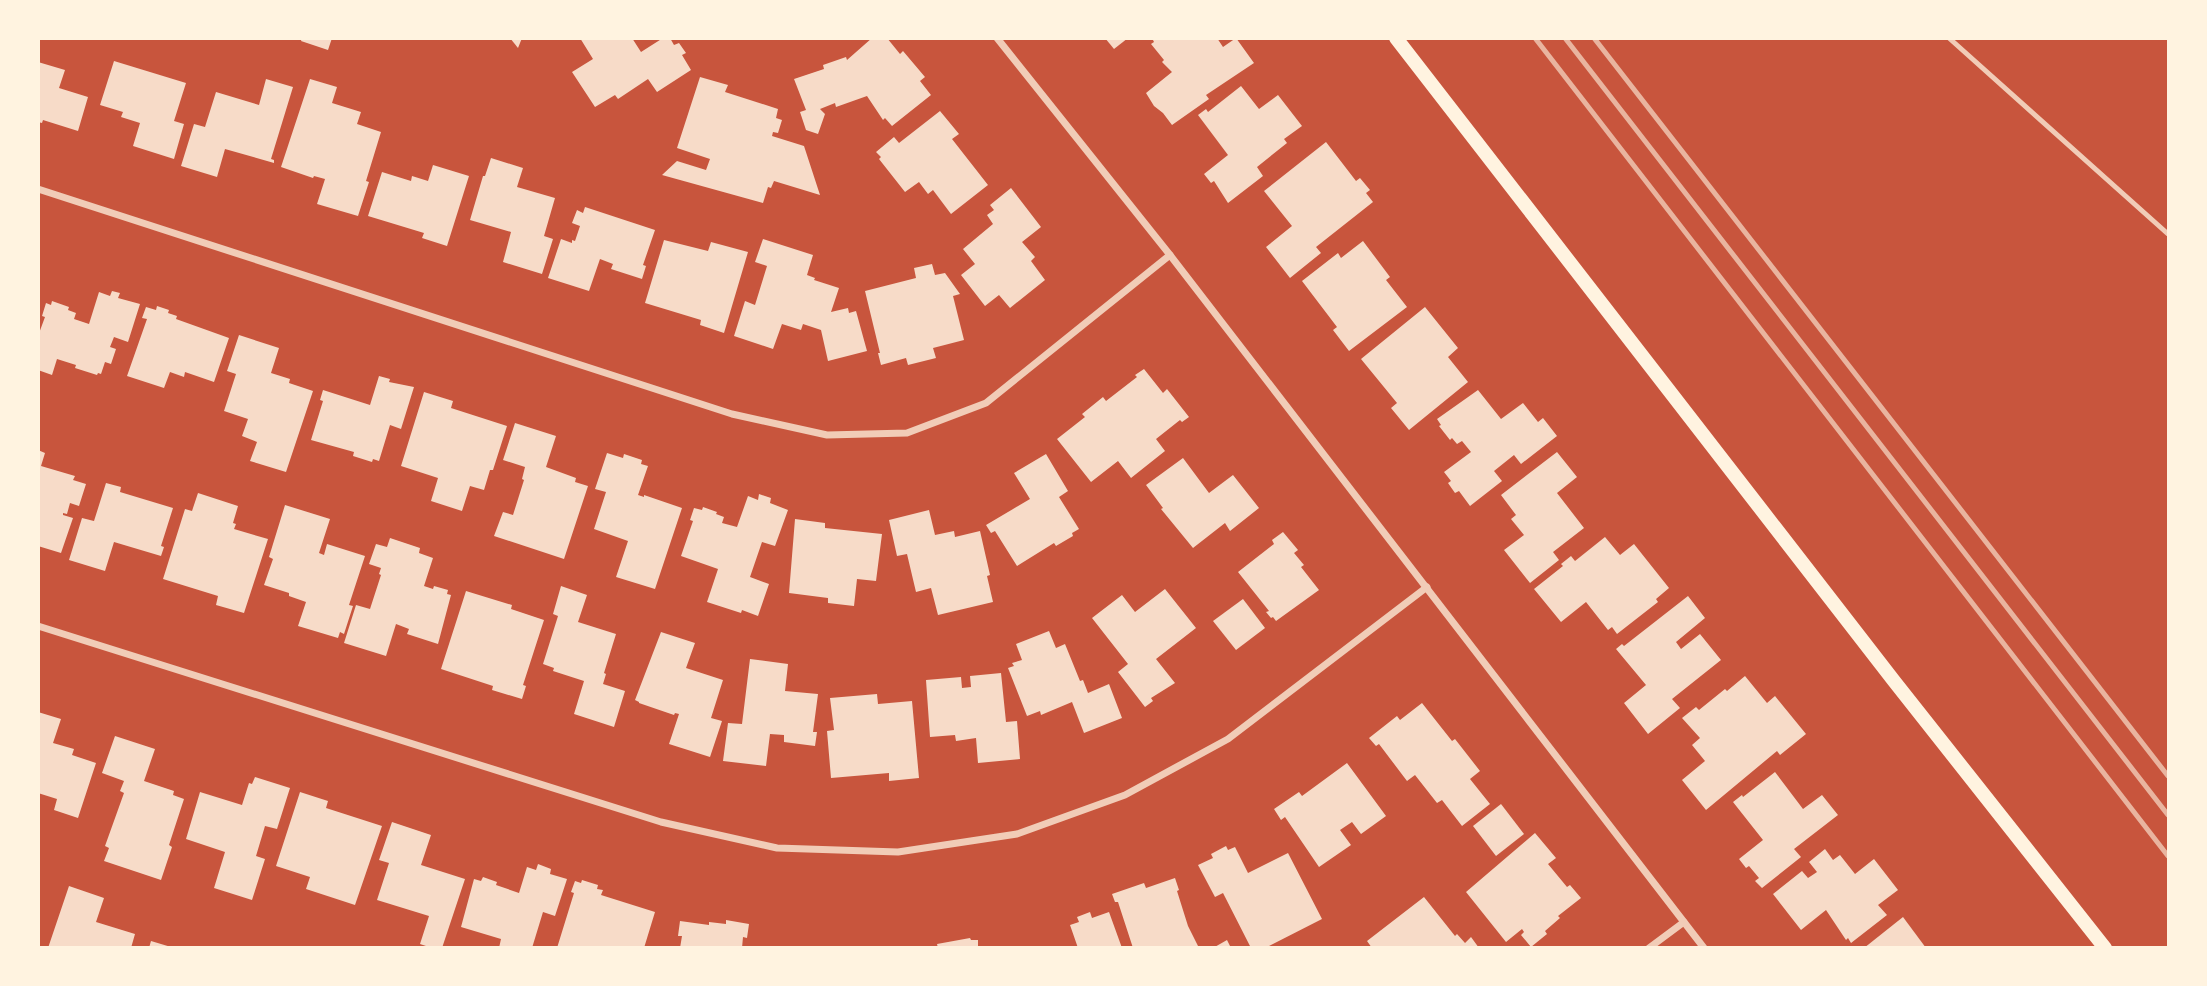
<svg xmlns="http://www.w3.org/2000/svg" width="2207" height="986" font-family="Lato,sans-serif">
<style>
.building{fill:#f7dbc8}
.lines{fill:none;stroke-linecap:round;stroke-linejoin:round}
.service{stroke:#f1ccb7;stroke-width:5}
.minor{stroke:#f1ccb7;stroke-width:7}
.secondary{stroke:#fff3e0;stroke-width:14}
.rail{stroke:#e9b49f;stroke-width:5}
</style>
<rect width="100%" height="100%" fill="#c8553d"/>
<!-- building -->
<g class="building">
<path d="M302,38H332L328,50L301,41Z"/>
<path d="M510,38H522L518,48Z"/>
<path d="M580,38H632L641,52L663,38H670L674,45L679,43L686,53L682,55L691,70L657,92L648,79L618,99L615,95L595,107L572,72L593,59Z"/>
<path d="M872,38H887L900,54L903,51L925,77L920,81L931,95L892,126L885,118L883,120L867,96L836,107L835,103L820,109L825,114L818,134L806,130L800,112L806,110L794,79L824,69L823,65L846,57L847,60Z"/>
<path d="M1105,38H1128L1114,49Z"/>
<path d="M1152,38H1217L1223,47L1236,38L1254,63L1206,95L1209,99L1172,125L1163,113L1154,106L1146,93L1172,72L1162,62L1164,60L1151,44L1154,42Z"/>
<path d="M114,61L186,83L174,121L184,124L174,159L133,146L140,123L121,117L123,112L100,105Z"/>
<path d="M38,62L65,70L59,88L88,97L78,131L43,120L42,123L38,122Z"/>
<path d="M700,77L728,85L725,92L778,109L776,118L782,120L778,133L773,132L772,136L804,146L820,195L774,181L771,188L768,187L763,203L662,175L677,161L706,170L710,159L677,148Z"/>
<path d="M266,79L293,87L271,159L274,160V163L225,149L217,177L181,166L194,124L205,127L216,92L259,105Z"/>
<path d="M310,79L337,87L332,103L361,112L357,124L381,132L366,181L369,182L358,216L317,204L325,179L314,176L313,178L281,167Z"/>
<path d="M1241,86L1259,109L1278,95L1302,126L1284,139L1287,143L1257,167L1263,176L1228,203L1214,181L1211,183L1204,174L1228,155L1198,115L1206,109L1208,112Z"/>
<path d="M940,111L959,134L952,139L988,185L951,214L933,190L928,194L919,182L905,192L879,159L881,157L876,152L894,137L899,143Z"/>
<path d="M1326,142L1356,181L1360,178L1370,190L1366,193L1373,202L1316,247L1321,253L1290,278L1266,247L1292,226L1264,191Z"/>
<path d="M491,158L523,168L517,187L555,198L544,236L553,239L542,274L503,262L511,232L470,220L483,176H485Z"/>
<path d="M433,165L469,176L447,246L422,238L424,233L368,216L382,172L411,181L412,176L428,181Z"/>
<path d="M1011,188L1041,227L1022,242L1035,257L1031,261L1045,280L1010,308L999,295L985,306L961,275L975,264L963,249L993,224L987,215L994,210L990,205Z"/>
<path d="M585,207L655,230L643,265L646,266L642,279L611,269L613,264L600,259L589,291L548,278L561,239L572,243V240L575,241L580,226L572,223L577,210L583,213Z"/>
<path d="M763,239L813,255L807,275L815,278L814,280L839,288L831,312L848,308L849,313L856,311L867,351L828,361L821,330L803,324L801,330L782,324L773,349L734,336L745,301L755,305L767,266L755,262Z"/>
<path d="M664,240L708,251L711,242L748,252L724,333L700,325L701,320L645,303Z"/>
<path d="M1363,241L1390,277L1386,280L1407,307L1349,351L1333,330L1337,327L1302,281L1338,253L1341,258Z"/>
<path d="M932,264L935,275L945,273L960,294L953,296L964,340L933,348L936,358L908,365L906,358L881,365L878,353H880L865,291L916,278L914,268Z"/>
<path d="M112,291L120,293L118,298L140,304L128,342L114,337L110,347L116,349L111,364L105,362L101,374L98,373L97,375L75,368L76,365L57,359L52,375L38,370V336L45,317L42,316L46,303L51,305L52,301L69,307L68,310L76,313L74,319L89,324L99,292L110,296Z"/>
<path d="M157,306L169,310L168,313L177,316L176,319L229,338L214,382L185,372L184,377L170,372L164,388L127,376L147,319L142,318L146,307L156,310Z"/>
<path d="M1425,307L1458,348L1448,357L1468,382L1409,430L1391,408L1397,403L1361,359Z"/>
<path d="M239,335L279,348L271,373L290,379L289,383L313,391L286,472L250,461L257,442L242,436L248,419L224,411L236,374L227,371Z"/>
<path d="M1144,369L1163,393L1167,389L1189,417L1182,422L1180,420L1156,439L1165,451L1131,478L1118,461L1091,482L1057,439L1085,417L1082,414L1103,397L1106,401L1137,377L1135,375Z"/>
<path d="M379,376L390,379L389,382L414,387L401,429L390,425L379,461L373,459L372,462L353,456L354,452L311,440L323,401L320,400L323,390L370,405Z"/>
<path d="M1478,390L1501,419L1523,403L1538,422L1543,418L1557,436L1521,464L1514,455L1494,471L1502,481L1470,506L1459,491L1455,493L1448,483L1451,481L1444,472L1471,452L1462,441L1457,444L1452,438L1450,440L1439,426L1441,425L1437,419Z"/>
<path d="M424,392L453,401L451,408L507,426L493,470H490L484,490L470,486L462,511L431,501L438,478L401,466Z"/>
<path d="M515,423L556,436L546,467L576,478L575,482L588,486L564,559L494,536L503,512L513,515L524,480L522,479L525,467L503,460Z"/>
<path d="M38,450L45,453L41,466L75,476L73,480L86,484L79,506L70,503L67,514L63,513V515L73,518L61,553L38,546Z"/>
<path d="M1557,452L1577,477L1557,493L1584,528L1553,552L1559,560L1530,583L1504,550L1524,535L1511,519L1516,515L1501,495Z"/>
<path d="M607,453L623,458L624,454L642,460L641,464L648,466L638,495L644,497V495L682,508L655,589L616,577L628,541L594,529L606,492L595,489Z"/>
<path d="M1046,454L1068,491L1059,497L1079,529L1072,533L1073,536L1056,546L1054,543L1017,566L995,531L991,533L986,525L1030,499L1014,473Z"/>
<path d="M1183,458L1209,493L1233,475L1259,508L1230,531L1225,523L1193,548L1161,509L1163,508L1146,485Z"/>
<path d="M106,483L121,487L120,492L173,508L161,546L164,547L161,556L114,542L105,571L69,560L82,518L94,521Z"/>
<path d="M198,493L238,506L233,523L236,524L234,529L268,539L244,613L216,605L218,596L163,579L185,509L192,511Z"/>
<path d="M759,494L771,498L770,503L788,510L775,546L762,542L750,577L769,584L758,616L742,610L741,613L707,602L718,569L681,556L693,521L690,520L694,508L702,510L703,507L717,512L716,514L724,517L722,523L737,527L748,496L758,500Z"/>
<path d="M285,505L330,519L319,553L324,555L327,544L365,556L349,605L353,606L344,634L340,632L338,638L298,626L306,602L289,596V593L264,585L273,559L269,557Z"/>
<path d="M929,510L935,535L954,531L955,537L980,531L990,575L987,576L993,602L938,615L931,588L916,592L907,554L897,556L889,520Z"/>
<path d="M795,519L825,523V528L882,534L876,581L857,579L854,606L828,603V598L789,593Z"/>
<path d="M1283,532L1298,550L1294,553L1304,565L1301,567L1319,590L1276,621L1273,617L1271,618L1266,612L1269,611L1238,572L1274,544L1272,540Z"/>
<path d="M1605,537L1620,555L1634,544L1669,588L1656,599L1658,602L1617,634L1612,627L1608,630L1586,602L1561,622L1534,589L1563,566L1561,564L1571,556L1575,561Z"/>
<path d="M390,538L420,548L419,553L433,558L424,586L433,589L434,586L448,590L447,594L451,595L438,644L407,634L409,629L396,624L386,656L344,643L356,605L370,609L381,575L379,574L381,568L369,564L376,544L387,547Z"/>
<path d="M561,586L587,595L578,622L616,634L604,673L606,674L603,684L625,691L614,727L574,714L584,681L553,671L554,668L543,664L558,616L553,614Z"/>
<path d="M1165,589L1196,628L1156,659L1175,683L1151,698L1153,701L1145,707L1118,672L1128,664L1092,618L1122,595L1135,612Z"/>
<path d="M466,591L512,605L511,609L544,620L523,685L526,686L522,699L492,690L493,686L441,669Z"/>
<path d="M1688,596L1705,618L1676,642L1681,649L1700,634L1721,660L1672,699L1680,708L1648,734L1624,703L1646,685L1616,649L1622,644L1624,646Z"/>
<path d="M1243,599L1265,628L1236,650L1213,621Z"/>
<path d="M1049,631L1056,648L1065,644L1080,681L1083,680L1088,693L1109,684L1122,718L1084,733L1072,702L1041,715L1040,711L1027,716L1008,668L1014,666L1012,663L1022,660L1016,644Z"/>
<path d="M661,632L695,643L686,668L723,680L711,718L722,721L710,757L669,744L679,714L675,713L674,715L639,703V702L635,700Z"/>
<path d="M750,659L788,664L785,691L818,694L813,732H817L815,746L784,742V735L770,734L766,766L723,761L728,723L742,724Z"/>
<path d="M1001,673L1006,722L1017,721L1020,759L978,763L976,738L956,741L955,735L930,737L926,680L961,677L962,688L971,687L970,676Z"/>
<path d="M1745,676L1767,703L1775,696L1806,734L1780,755L1777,751L1706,810L1682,780L1705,761L1692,745L1700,738L1682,718L1696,707L1699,710L1725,689L1727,691Z"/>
<path d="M877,694L878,704L912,701L919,778L889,781V773L831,778L827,731L834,730L830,698Z"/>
<path d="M1422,703L1452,741L1455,739L1480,771L1470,779L1490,804L1462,826L1442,800L1437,803L1415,775L1407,781L1379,744L1376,746L1369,738L1397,716L1400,720Z"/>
<path d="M38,712L61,719L53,743L74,749L72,755L96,763L78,818L54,810L57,799L38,793Z"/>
<path d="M115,736L155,749L144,781L174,791L173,795L184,799L169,845L172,847L161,880L104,861L109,848L105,846L124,793L120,791L124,781L102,773Z"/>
<path d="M1347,763L1386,816L1361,834L1352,822L1340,830L1351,845L1319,867L1285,817L1281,820L1274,809L1299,792L1302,796Z"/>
<path d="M1775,772L1803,809L1822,795L1838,815L1794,849L1801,857L1762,888L1755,881L1759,878L1749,866L1746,868L1739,859L1763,840L1733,802L1742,795L1743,797Z"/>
<path d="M255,777L290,788L277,829L265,826L256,856L265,859L252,900L214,888L225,852L186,839L200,792L242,805L249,783L252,784Z"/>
<path d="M300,792L328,801L326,808L382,826L355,905L306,889L310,877L276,866Z"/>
<path d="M1501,804L1524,834L1496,856L1473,826Z"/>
<path d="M392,822L431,835L421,865L465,879L442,948H432L420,944L429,916L377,900L389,863L379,860Z"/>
<path d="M1535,833L1556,858L1548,864L1567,887L1570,885L1581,898L1558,916L1560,918L1545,931L1547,934L1531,947L1521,935L1524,932L1522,929L1506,942L1466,892Z"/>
<path d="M1226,846L1228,850L1235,847L1248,873L1288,853L1322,919L1265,948H1251L1223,893L1215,897L1198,865L1213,858L1211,854Z"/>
<path d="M1825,849L1833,860L1840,855L1855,874L1874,859L1898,890L1878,905L1887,915L1851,943L1848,938L1846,940L1826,910L1801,930L1773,894L1802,871L1808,878L1817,872L1809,862Z"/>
<path d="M538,864L551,869L550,874L567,879L555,916L543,912L532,948H499L501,939L461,927L474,879L481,881L483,877L497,882L496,885L519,893L527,867L536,870Z"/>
<path d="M1175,878L1179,890L1177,891L1188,926L1199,948H1133L1118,902H1115L1112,894L1144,883L1146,888Z"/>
<path d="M582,880L598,885L597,889L603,890L601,895L655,912L644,948H557L574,893L571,892L575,881L581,883Z"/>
<path d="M69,886L104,898L96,922L135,934L131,948H48Z"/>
<path d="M1424,897L1455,936L1457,934L1465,943L1471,937L1479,948H1372L1367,941Z"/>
<path d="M1090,912L1092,918L1109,912L1122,948H1078L1070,925L1079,922L1077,917Z"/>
<path d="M1903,917L1926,948H1864Z"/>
<path d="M726,920L749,924L747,938L743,937L742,948H680L682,936H678L680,921L709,925V922L726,924Z"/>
<path d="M970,938L971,940H978V948H938L937,944Z"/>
<path d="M1227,940L1231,948H1213Z"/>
<path d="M151,941L171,947V948H149Z"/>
</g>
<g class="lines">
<!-- service -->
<path class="service" d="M1949,38L2168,234"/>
<!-- minor -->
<g class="minor">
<path d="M997,38L1170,255L1704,948"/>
<path d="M38,189L732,414L827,435L907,433L986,403L1170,255"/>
<path d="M38,626L661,822L777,848L898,852L1017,834L1125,795L1228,739L1427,587"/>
<path d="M1649,948L1684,922"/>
</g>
<!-- secondary -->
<path class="secondary" d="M1396,38L1894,681L2105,948"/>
<!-- rail -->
<g class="rail">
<path d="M1535,38L2168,856"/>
<path d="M1565,38L2168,815"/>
<path d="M1594,38L2168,776"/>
</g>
</g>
<!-- border -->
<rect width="2207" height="986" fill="none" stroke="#fff3e0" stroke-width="80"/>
</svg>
